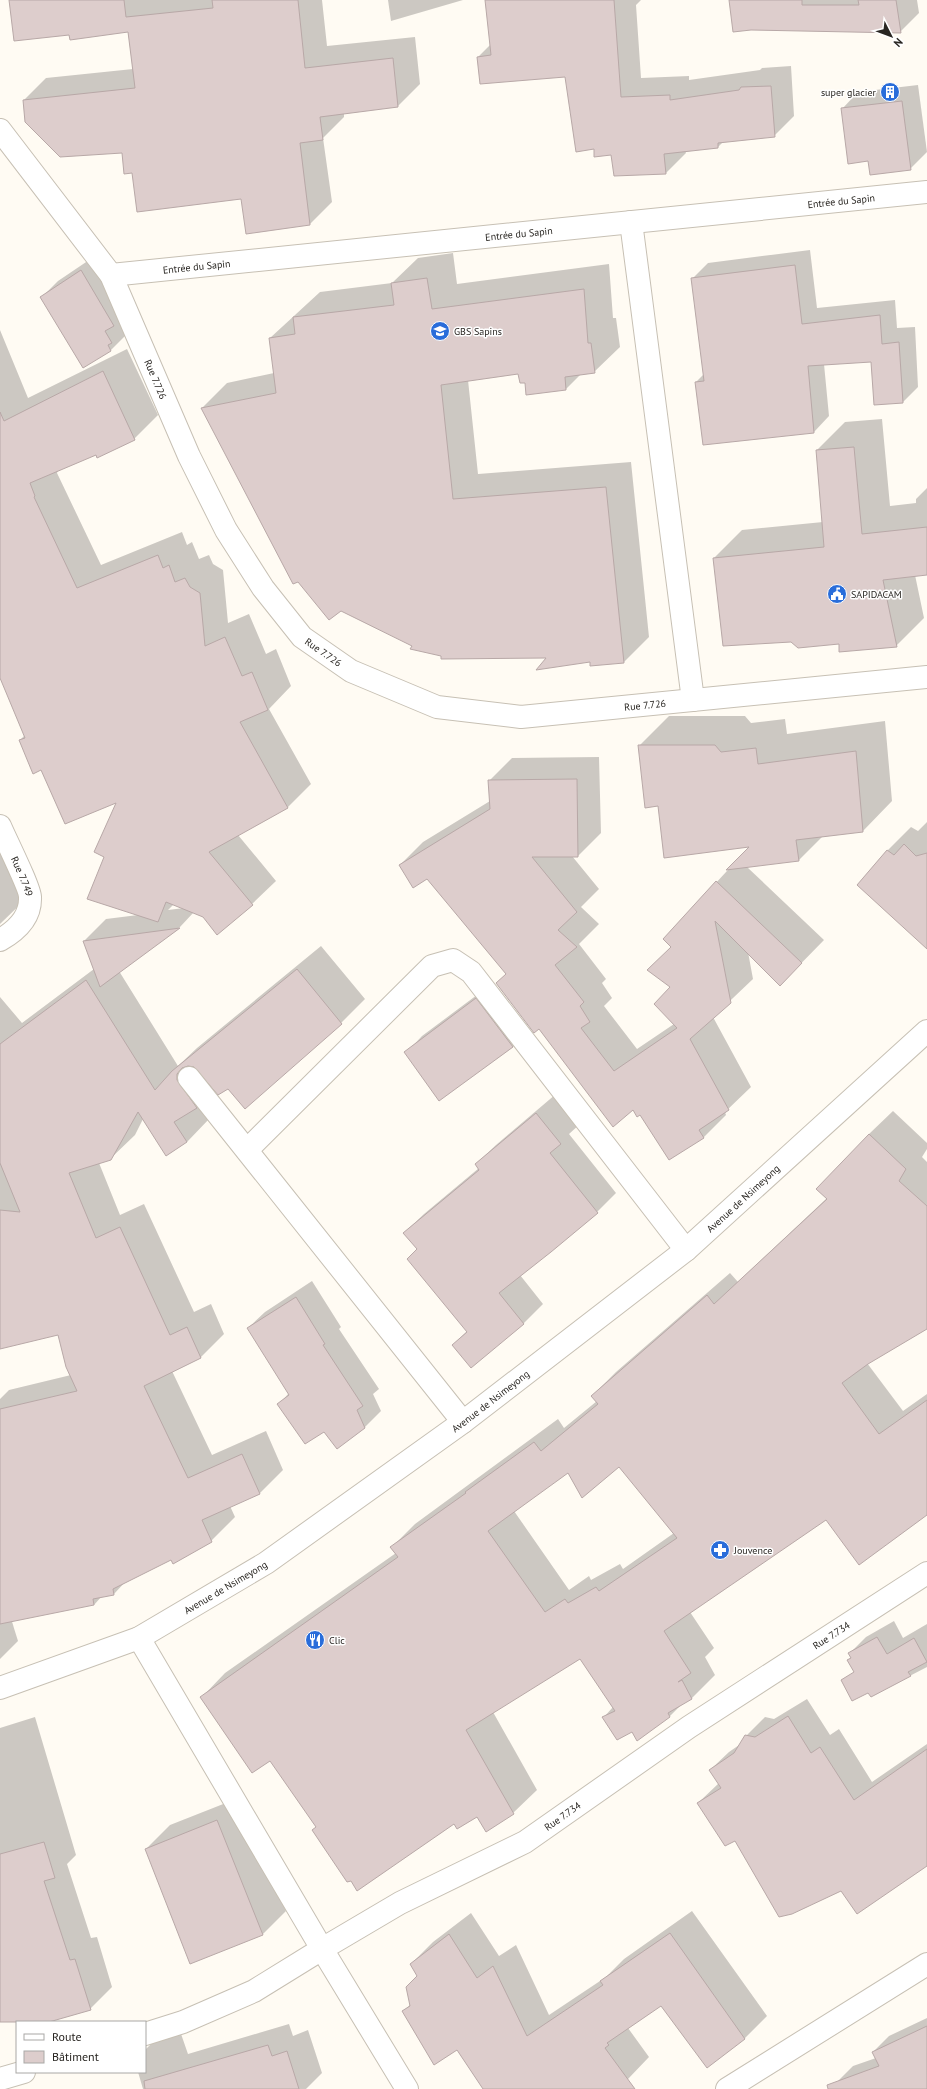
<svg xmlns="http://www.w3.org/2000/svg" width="927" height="2089" font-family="'PT Sans',sans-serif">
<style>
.shadow{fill:#0003;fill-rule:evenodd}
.building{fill:#ddcdcc;stroke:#b8a8a7;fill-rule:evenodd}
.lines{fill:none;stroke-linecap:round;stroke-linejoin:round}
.minor-casing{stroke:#c7c0b4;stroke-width:24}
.secondary-casing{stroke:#c7c0b4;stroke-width:24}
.minor{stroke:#fff;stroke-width:22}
.secondary{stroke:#fff;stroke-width:22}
.labels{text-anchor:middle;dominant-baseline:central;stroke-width:3;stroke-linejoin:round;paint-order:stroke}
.poi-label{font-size:10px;fill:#282521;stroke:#fff;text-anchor:start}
.street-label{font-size:10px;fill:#282521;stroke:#fff}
</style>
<rect width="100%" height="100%" fill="#fffbf3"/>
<!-- shadow -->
<g class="shadow">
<path d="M10,0H322L327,46L415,37L420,84L398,106L344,113V117L323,138L332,202L310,224L247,233L242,198L133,172L123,152L24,100L46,78L133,69L128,31L70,34Z"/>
<path d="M388,0H463L391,21Z"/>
<path d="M486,0H641L636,5L641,78L689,76V80L760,70L762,68L791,66L794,116L774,136L724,141L718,147L685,150L686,153L666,173L615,175L612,154L595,148L566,76L478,57L491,44Z"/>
<path d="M730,0H917L919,13L900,32Z"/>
<path d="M918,85L927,152L910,169L869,160L842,109L858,92Z"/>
<path d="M810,250L817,308L895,300L897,328L915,327L918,387L903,402L872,361L824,364L829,416L814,432L696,382L704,374L692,279L708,263Z"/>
<path d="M453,253L457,284L609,264L613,318H616L620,347L594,372L581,374L566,389L526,381L519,373L468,380L478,474L631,462L649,637L624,662L591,665V661L549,657L443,655L413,645L299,581L293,583L202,408L227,383L274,373L270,338L320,292L392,283L418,258Z"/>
<path d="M98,254L127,334L111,350L42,297L58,281Z"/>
<path d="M0,330L28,398L127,349L158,415L134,439L58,470L57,473L101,565L182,532L187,545L192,542L199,559L209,555L213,564L223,570L228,623L249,614L266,654L276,649L291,686L269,709L311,784L287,808L238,835L276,881L252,904L204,916L194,912L180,927L119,971L178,1066L197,1048L321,946L365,999L341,1023L228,1088L215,1089L201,1103L210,1118L187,1142L143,1119L135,1135L110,1159L99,1163L120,1215L144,1204L194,1312L211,1304L224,1334L200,1358L172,1371L212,1455L266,1431L283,1470L259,1494L230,1506L235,1517L211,1541L127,1580L114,1594L102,1596L94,1605L0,1492V1399L9,1390L71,1375L59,1334L0,1348V997L22,1023L94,969L84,941L106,919L138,915L105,857L118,801L42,769L20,740L25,735L0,676ZM174,904L184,908L168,910Z"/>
<path d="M882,419L890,506L916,503V499L927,488V574L915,575L924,618L896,646L839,643L714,558L742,530L823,522L817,450L845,422Z"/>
<path d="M669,716H745L751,723L785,719L787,734L885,721L892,801L863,831L823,836L799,860L747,867L824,940L780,985L748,952L753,979L713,1017L751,1087L725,1112L726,1115L704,1137L669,1159L640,1113L633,1108L507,973L428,877L400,865L423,842L490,801L489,781L512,758L599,757L601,833L578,856H572L599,889L581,907L599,924L579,944L606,979L602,983L612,998L604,1006L637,1049L674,1024L671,987L672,946L664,939L751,845L659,804L639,746Z"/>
<path d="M927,822V947L858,885L888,850L911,827L918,831Z"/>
<path d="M0,837L32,893L0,924Z"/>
<path d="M493,983L529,1030L513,1047L439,1099L406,1053L422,1036Z"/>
<path d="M556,1094L580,1124L569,1134L616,1193L597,1212L520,1275L543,1304L524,1323L471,1367L453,1345L467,1331L418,1249L404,1233L424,1214L479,1168L476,1164L496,1145Z"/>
<path d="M893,1111L927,1143V1149L922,1157L927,1162V1328L867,1363L903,1411L927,1394V1514L826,1519L690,1612L714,1648L705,1657L715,1675L691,1699L682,1704L670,1716L637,1739L633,1731L604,1717L613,1707L580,1658L493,1712L537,1790L513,1813L487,1830L478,1816L454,1822L317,1827L270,1759L202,1697L225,1673L396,1553L392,1547L415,1524L558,1419L564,1428L597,1401L592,1396L616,1372L730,1273L738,1282L827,1198L869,1134ZM620,1466L674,1533L623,1569L620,1564L591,1580L589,1576L569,1590L514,1511L568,1472Z"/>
<path d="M312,1281L341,1327L339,1329L379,1389L373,1394L381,1411L364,1428L324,1430L279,1404L289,1393L248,1328L265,1312Z"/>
<path d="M0,1583L18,1641L0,1659Z"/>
<path d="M894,1621L903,1638L927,1624V1667L871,1696L848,1661L852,1657L850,1653L866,1637Z"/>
<path d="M807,1699L830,1735L839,1729L872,1782L927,1744V1865L842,1889L735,1840L698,1803L719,1783L710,1770L729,1752L742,1743L746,1736L765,1717L774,1719Z"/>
<path d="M35,1717L76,1855L67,1864L91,1938L97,1937L112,1987L90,2009L45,2022H0V1728Z"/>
<path d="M241,1797L286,1911L262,1935L146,1849L170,1825Z"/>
<path d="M692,1911L767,2016L745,2038L707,2066L661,2005L628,2028L649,2057L628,2079L612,2089H485L457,2049L403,2011L411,2004L419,1976L411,1964L433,1942L471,1913L499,1956L516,1945L549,2015L606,1977L624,1959Z"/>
<path d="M927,2018V2073L908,2089H839L837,2082L853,2066L876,2058L873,2052L889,2036Z"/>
<path d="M289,2024L293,2036L308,2030L322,2073L306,2089H143L138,2072H145V2050L156,2039L180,2031L188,2054Z"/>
</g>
<!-- building -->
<g class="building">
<path d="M9,0H124L126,17L213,8L212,0H298L305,68L393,58L398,107L320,117L323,140L300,143L310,225L246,234L241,199L137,212L132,173L124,174L122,153L60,157L25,122L23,100L135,88L128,32L70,40L69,35L14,41Z"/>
<path d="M485,0H614L621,97L670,95V100L739,90L741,87L771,86L775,137L718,143V148L664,154L666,174L614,176L611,155L594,157V149L576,152L565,77L480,84L477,57L491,55Z"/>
<path d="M729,0H802V5H859L858,0H896L901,33L751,30L733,32Z"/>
<path d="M902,101L911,170L870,175L868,161L848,164L841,108Z"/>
<path d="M795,265L802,324L880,315L882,344L899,342L903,403L874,405L871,362L808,366L814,433L703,445L695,382L704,381L691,278Z"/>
<path d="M81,270L114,326L105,331L112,343L108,345L111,351L83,368L40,297Z"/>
<path d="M427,278L432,309L584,289L588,343H591L595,373L565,377L566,390L526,395L525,383H520L518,374L441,385L453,499L606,487L624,663L590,666V662L536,670L546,658L441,659V656L410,649L412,646L341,611L329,620L298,582L293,584L201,408L276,393L269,338L295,334L293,317L394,305L391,283Z"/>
<path d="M103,371L135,440L97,458L96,455L30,483L35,496L34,497L77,588L158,555L163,568L169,565L175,582L185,578L190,587L200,593L205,646L225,637L242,676L252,672L268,710L240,722L288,808L209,852L253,905L217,935L203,917L166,902L158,922L87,899L104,857L94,852L116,803L65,824L41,770L33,774L19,740L25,738L0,678V412L4,421Z"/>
<path d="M854,447L862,534L927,527V575L883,580L897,647L839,652V644L798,648L791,642L723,646L713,558L824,547L816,450Z"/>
<path d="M638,745H715L721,752L756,748L758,764L856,751L863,832L796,840L799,861L726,870L749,847L664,858L658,806L645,808Z"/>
<path d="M577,779L578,857H532L577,912L558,930L577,947L555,965L584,1002L580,1006L590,1022L581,1028L614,1071L677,1028L654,1004L670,987L647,970L671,947L663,939L716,881L802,963L780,986L715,921L731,1003L690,1039L729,1110L699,1130L704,1138L669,1160L640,1115L637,1117L633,1110L613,1127L539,1029L534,1033L496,983L506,974L427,879L413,888L399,865L490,809L488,780Z"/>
<path d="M904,844L916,856L927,853V949L857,885L887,850L894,855Z"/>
<path d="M180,928L100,987L83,941Z"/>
<path d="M297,969L342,1024L245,1109L228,1089L218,1095L194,1067L188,1066L182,1068L177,1074V1080L197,1108L174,1122L187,1142L166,1156L138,1112L111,1160L69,1173L96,1238L120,1227L170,1335L187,1327L201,1358L144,1386L188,1478L242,1454L260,1494L202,1520L212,1542L173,1564L171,1560L113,1589L114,1595L93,1599L94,1605L0,1624V1409L77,1391L66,1367L58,1335L0,1349V1210L20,1212L0,1163V1044L86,980L155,1090L172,1071Z"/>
<path d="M476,998L513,1047L439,1101L404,1052Z"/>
<path d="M536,1113L561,1144L550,1153L598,1213L551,1252L499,1293L524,1324L471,1368L452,1345L467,1332L407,1259L417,1249L403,1233L479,1170L475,1164Z"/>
<path d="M869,1134L906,1169L899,1181L927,1206V1329L868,1364L842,1383L879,1434L927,1400V1515L859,1565L826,1520L664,1631L691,1673L678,1682L682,1680L692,1699L668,1713L670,1717L637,1741L632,1732L617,1740L602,1717L615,1711L580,1659L466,1730L514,1814L486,1832L477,1817L457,1829L454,1824L357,1891L351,1881L347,1882L312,1830L316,1827L270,1761L252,1773L200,1697L398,1557L390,1547L466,1493L465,1492L534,1442L541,1451L598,1404L591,1396L707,1295L714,1304L827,1199L816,1189ZM619,1467L677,1538L599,1591L596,1587L568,1603L565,1599L545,1612L488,1531L568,1473L582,1498Z"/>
<path d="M296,1297L325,1344L323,1345L363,1406L357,1410L365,1428L337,1449L324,1432L305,1444L277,1404L289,1395L247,1328Z"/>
<path d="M877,1637L887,1654L914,1638L927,1662L908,1672L911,1676L871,1697L868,1693L852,1701L841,1680L854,1672L847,1660L851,1658L848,1653Z"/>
<path d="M788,1716L811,1753L820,1747L854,1800L927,1749V1866L857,1914L841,1891L792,1914L779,1917L735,1841L725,1846L697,1803L721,1788L709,1770L734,1753L745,1735L755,1737Z"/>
<path d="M217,1820L263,1935L190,1964L145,1849Z"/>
<path d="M44,1842L55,1878L44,1881L70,1960L75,1959L91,2010L49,2022H0V1854Z"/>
<path d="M670,1933L745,2039L707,2068L661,2006L607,2043L609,2045L605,2048L635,2089H483L457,2050L434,2065L402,2011L410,2006L406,1987L417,1976L410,1964L449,1934L477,1978L493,1966L527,2036L603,1985L600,1981Z"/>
<path d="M927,2026V2089H828L827,2085L879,2066L872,2052Z"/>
<path d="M268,2045L272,2056L287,2051L299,2089H145L144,2081Z"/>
</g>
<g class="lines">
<defs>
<g id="minor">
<path id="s1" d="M0,130L111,275L189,456L226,530L263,588L302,637L351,671L437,707L521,717L927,677"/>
<path d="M631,222L693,700"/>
<path id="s2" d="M111,275L927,192"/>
<path id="s3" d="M0,826C5,838 30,888 30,897C31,918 16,931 0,940"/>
<path d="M189,1078L463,1422"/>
<path d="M247,1150L432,966L453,960L471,972L686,1250"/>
<path d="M139,1638L322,1949L254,1991L183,2022L145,2034"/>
<path d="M0,2079L24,2072"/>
<path id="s4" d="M407,2089L322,1949L400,1903L525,1842L689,1727L927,1573"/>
<path d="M727,2089L927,1964"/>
</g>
<g id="secondary">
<path id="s5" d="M0,1688L139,1638L266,1563L463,1422L686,1250L927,1031"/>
</g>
</defs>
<!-- minor casing -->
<use href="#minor" class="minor-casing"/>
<!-- secondary casing -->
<use href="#secondary" class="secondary-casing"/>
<!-- minor -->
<use href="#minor" class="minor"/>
<!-- secondary -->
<use href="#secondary" class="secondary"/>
</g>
<!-- icons -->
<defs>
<symbol id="building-disc" viewBox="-11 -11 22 22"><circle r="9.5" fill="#296dda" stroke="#fff"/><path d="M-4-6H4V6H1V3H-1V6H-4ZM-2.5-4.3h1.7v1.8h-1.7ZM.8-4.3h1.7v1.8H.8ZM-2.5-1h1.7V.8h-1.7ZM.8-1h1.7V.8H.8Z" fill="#fff"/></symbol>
<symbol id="school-disc" viewBox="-11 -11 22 22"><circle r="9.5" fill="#296dda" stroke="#fff"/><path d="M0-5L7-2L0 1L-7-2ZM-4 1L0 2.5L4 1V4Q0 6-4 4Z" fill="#fff"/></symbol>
<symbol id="civic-disc" viewBox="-11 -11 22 22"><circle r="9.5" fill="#296dda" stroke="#fff"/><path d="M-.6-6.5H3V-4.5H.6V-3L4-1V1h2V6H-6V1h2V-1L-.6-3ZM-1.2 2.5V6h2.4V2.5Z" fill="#fff"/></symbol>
<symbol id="pharmacy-disc" viewBox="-11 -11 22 22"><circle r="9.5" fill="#296dda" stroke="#fff"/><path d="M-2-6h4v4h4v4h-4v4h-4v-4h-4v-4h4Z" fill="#fff"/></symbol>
<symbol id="restaurant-disc" viewBox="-11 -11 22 22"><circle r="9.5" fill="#296dda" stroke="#fff"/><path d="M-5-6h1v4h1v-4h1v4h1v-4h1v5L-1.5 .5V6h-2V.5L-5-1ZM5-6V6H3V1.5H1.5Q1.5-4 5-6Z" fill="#fff"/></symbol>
</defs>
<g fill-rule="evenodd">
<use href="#building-disc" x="879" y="81" width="22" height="22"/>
<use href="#school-disc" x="429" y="320" width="22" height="22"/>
<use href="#civic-disc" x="826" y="583" width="22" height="22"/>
<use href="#pharmacy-disc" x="709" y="1539" width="22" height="22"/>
<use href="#restaurant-disc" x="304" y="1629" width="22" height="22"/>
</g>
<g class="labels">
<!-- poi labels -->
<g class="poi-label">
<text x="876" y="92" text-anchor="end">super glacier</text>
<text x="454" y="331">GBS Sapins</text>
<text x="851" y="594">SAPIDACAM</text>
<text x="734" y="1550">Jouvence</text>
<text x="329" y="1640">Clic</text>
</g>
<!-- street labels -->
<g class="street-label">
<text stroke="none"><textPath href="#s2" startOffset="734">Entrée du Sapin</textPath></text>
<text stroke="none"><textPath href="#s2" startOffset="410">Entrée du Sapin</textPath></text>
<text stroke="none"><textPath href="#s2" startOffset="86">Entrée du Sapin</textPath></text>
<text stroke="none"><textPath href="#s1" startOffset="296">Rue 7.726</textPath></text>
<text stroke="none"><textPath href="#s1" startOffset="620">Rue 7.726</textPath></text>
<text stroke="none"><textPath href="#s1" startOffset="956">Rue 7.726</textPath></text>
<text stroke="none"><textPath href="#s3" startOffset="55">Rue 7.749</textPath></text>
<text stroke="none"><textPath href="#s5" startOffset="896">Avenue de Nsimeyong</textPath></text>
<text stroke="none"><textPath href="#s5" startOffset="572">Avenue de Nsimeyong</textPath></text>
<text stroke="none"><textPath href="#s5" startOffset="248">Avenue de Nsimeyong</textPath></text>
<text stroke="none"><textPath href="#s4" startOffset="763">Rue 7.734</textPath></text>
<text stroke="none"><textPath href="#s4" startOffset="439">Rue 7.734</textPath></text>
</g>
</g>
<!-- legend -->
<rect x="16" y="2021" width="130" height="52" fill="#ffffff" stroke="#a9a8a6"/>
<rect x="24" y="2034" width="20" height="6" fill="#ffffff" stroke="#a9a8a6"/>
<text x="52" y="2041" font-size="12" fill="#282521">Route</text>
<rect x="24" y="2051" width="20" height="12" fill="#ddcdcc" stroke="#a9a8a6"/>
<text x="52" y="2061" font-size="12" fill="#282521">Bâtiment</text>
<!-- north arrow -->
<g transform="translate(891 36) rotate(132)" stroke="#ffffff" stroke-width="3" paint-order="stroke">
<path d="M0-3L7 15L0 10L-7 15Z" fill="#282521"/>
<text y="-6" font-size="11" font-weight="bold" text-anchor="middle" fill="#282521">N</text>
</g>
</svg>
